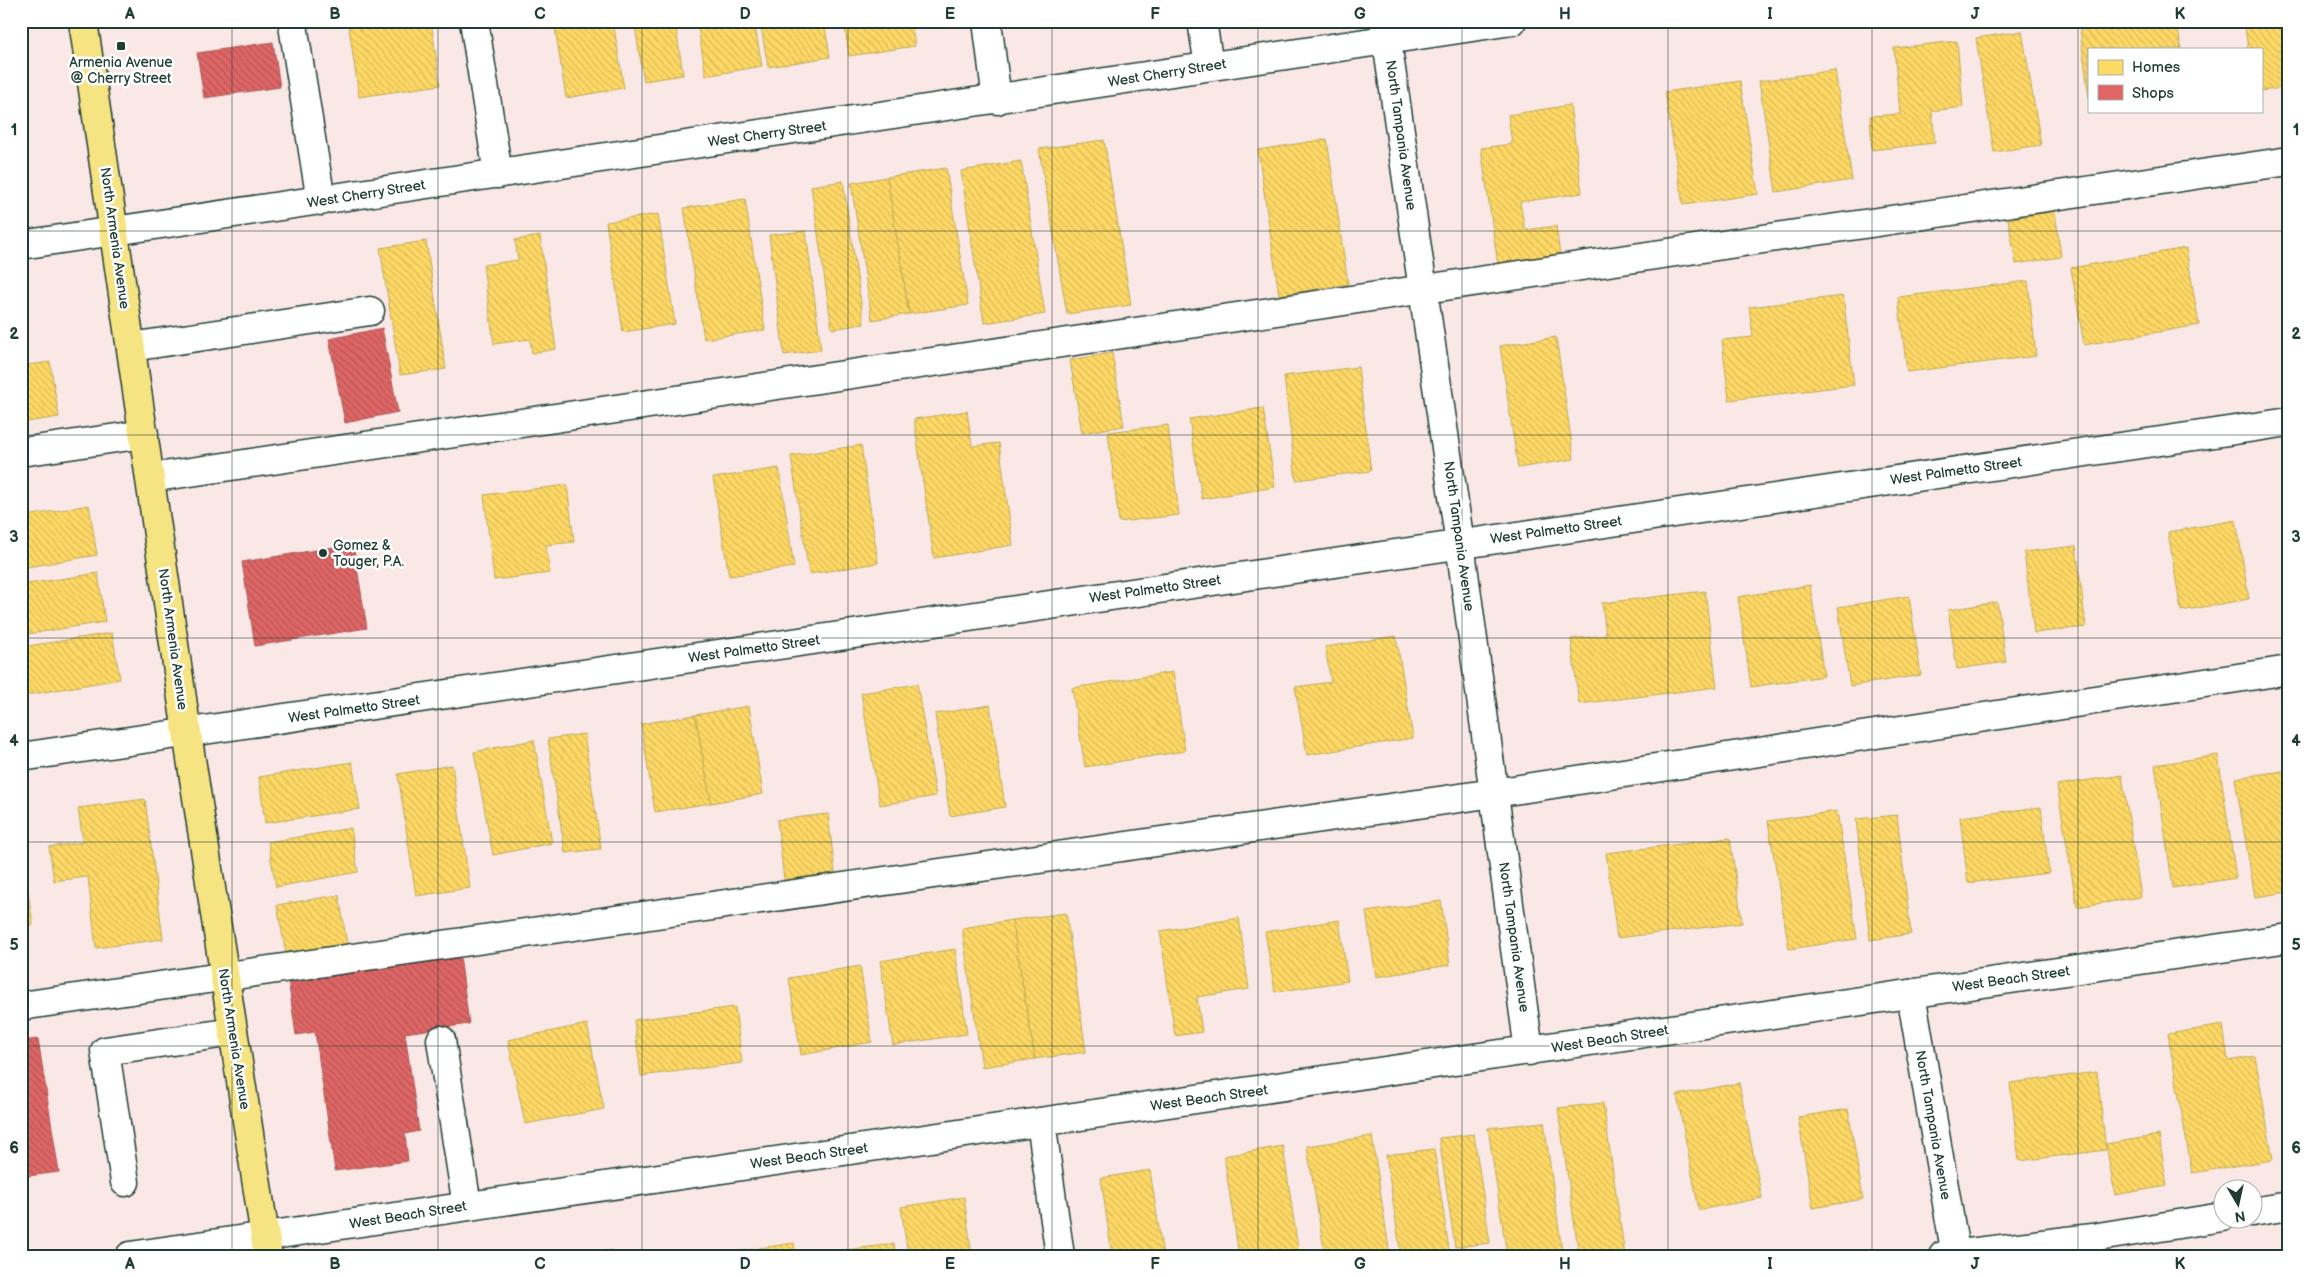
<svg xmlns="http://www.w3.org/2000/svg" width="2310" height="1277" font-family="'Balsamiq Sans',sans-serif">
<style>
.homes{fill:url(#homes-back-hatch);stroke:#bcaa57}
.shops{fill:url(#shops-back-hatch);stroke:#a65a57}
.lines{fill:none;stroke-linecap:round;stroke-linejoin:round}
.minor-casing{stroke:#1f3d34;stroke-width:31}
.major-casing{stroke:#1f3d34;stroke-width:31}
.minor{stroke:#fff;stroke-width:28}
.major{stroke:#f6e381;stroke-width:28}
.grid{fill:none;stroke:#1f3d34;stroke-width:1;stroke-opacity:0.55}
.poi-dot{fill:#1f3d34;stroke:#fff;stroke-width:2}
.labels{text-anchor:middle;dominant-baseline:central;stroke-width:5;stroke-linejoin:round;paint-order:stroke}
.poi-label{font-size:14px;fill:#1f3d34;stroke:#fff}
.street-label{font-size:14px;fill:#1f3d34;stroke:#fff}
.neatline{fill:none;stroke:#1f3d34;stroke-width:2}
.grid-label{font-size:16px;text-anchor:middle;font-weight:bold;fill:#1f3d34}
</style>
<defs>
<pattern id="homes-back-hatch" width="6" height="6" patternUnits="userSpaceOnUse" patternTransform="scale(1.25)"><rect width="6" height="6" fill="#ffd966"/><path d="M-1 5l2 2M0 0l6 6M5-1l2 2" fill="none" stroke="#dabb59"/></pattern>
<pattern id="shops-back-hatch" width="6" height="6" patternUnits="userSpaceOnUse" patternTransform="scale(1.25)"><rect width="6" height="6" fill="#e06666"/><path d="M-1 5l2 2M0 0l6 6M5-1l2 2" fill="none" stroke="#b55555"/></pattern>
</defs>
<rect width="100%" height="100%" fill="#fae8e7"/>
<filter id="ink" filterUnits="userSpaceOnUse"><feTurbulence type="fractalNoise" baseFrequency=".02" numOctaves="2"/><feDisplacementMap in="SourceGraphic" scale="10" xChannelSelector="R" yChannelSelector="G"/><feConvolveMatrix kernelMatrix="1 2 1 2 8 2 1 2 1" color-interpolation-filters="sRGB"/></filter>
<g filter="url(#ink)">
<!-- homes -->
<g class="homes">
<path d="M348,21H431L440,85L359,97Z"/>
<path d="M554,21H613L624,88L566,98Z"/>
<path d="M634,21H675L683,75L644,81Z"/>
<path d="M697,21H754L762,66L706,76Z"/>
<path d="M760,21H824L830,57L768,67Z"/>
<path d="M844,21H911L915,46L849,56Z"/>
<path d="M2148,21H2177L2181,49H2089V98L2080,29Z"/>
<path d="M2244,21H2289V87L2261,91V49H2248Z"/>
<path d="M2022,31L2041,145L1994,152L1976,38Z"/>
<path d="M1957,41L1963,107L1932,111L1935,143L1872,150L1870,116L1900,114L1894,48Z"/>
<path d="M1835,70L1852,180L1776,192L1759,81Z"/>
<path d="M1740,81L1758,194L1683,205L1665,92Z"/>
<path d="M1570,105L1582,193L1520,202L1525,230L1556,226L1560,255L1498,265L1481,148L1512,144L1508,115Z"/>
<path d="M1327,139L1348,284L1279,295L1258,150Z"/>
<path d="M1104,140L1131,305L1067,314L1039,149Z"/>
<path d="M1021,161L1045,314L984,323L961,171Z"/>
<path d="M946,168L968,305L909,314L887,177Z"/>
<path d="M887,177L909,314L872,320L851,183Z"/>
<path d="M843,181L864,324L832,329L811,186Z"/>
<path d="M745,199L765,330L704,339L684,208Z"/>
<path d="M2055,211L2061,257L2016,264L2008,219Z"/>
<path d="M658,214L675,324L623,332L606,222Z"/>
<path d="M806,231L821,350L784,355L769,235Z"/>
<path d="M540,236L556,349L532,353L530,339L494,344L483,265L518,260L515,240Z"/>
<path d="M426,241L446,369L400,375L380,248Z"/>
<path d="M2186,248L2199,325L2084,345L2071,268Z"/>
<path d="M2028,281L2036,356L1907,372L1898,297Z"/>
<path d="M1843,296L1854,385L1729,400L1722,340L1753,337L1749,307Z"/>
<path d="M1556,337L1574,459L1518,468L1500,346Z"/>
<path d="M1112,353L1124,426L1082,433L1070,360Z"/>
<path d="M50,362L59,417L21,423V366Z"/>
<path d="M1358,367L1371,471L1296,480L1284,376Z"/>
<path d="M1263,408L1275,487L1202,499L1189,419Z"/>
<path d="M967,411L972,446L999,443L1013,545L934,558L914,419Z"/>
<path d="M1168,425L1179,515L1119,522L1108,432Z"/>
<path d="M861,445L878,563L809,574L791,456Z"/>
<path d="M779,468L794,567L729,576L713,478Z"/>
<path d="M567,485L574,542L546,545L550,573L494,580L484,495Z"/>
<path d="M89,505L97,555L21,568V517Z"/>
<path d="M2236,520L2249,599L2181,611L2168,532Z"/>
<path d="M2076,546L2086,627L2034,633L2024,552Z"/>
<path d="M98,573L105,622L28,634L21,585Z"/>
<path d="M1810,585L1824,676L1751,687L1738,597Z"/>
<path d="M1705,591L1717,687L1579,704L1571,639L1606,635L1602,603Z"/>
<path d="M1909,596L1921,675L1850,686L1838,607Z"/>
<path d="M1997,602L2006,662L1957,669L1948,610Z"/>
<path d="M112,633L120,679L21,696V647Z"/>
<path d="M1396,636L1413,738L1307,755L1295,687L1331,682L1325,647Z"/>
<path d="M1173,672L1185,751L1085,767L1072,688Z"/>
<path d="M917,684L936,796L880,805L861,693Z"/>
<path d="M990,705L1005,807L950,816L935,714Z"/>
<path d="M749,706L763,794L711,803L695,715Z"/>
<path d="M695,715L711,803L655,812L641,724Z"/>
<path d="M584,734L601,849L565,853L548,739Z"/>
<path d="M534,740L552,843L493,855L474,752Z"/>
<path d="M2218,755L2236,878L2173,888L2155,765Z"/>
<path d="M352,762L360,809L265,823L259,777Z"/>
<path d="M452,765L470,888L416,896L398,774Z"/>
<path d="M2289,770V892L2255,897L2235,778Z"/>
<path d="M2122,775L2141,897L2077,907L2057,785Z"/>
<path d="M145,799L163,939L96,948L88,877L54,881L49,847L83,842L78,808Z"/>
<path d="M2041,807L2049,873L1968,883L1960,817Z"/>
<path d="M1837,811L1857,939L1789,949L1768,821Z"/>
<path d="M828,814L835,873L784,880L777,820Z"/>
<path d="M1897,815L1911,934L1870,940L1856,819Z"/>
<path d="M351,828L358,872L276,887L268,842Z"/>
<path d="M1730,838L1742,923L1617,938L1606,853Z"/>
<path d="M21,872H25L33,925L21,927Z"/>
<path d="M339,895L347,944L286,954L277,905Z"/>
<path d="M1441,901L1450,965L1376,977L1366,912Z"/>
<path d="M1066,913L1086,1052L1035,1059L1012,920Z"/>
<path d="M1239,918L1249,989L1197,997L1202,1032L1175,1036L1160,931Z"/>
<path d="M1012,920L1035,1059L982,1067L962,928Z"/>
<path d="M1339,920L1348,981L1275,992L1265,932Z"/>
<path d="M955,949L967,1034L893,1045L880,961Z"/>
<path d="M860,966L872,1042L801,1055L789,978Z"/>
<path d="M735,1007L742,1063L641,1076L634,1020Z"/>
<path d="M587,1024L604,1109L525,1124L508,1040Z"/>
<path d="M2223,1025L2228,1061L2255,1056L2273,1160L2192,1173L2168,1034Z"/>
<path d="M2097,1072L2106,1150L2019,1161L2010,1083Z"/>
<path d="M1739,1083L1762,1198L1699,1210L1677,1095Z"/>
<path d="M1603,1103L1625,1256H1579L1558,1108Z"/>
<path d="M1848,1109L1863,1199L1813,1208L1798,1117Z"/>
<path d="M1544,1122L1562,1251L1507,1256L1488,1128Z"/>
<path d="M1474,1134L1490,1243L1455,1247L1439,1138Z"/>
<path d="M2159,1135L2167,1186L2115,1195L2106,1144Z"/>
<path d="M1372,1136L1390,1256H1325L1307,1146Z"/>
<path d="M1283,1146L1299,1256H1239L1224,1156Z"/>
<path d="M1434,1149L1450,1256H1401L1386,1155Z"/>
<path d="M1150,1170L1163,1256H1112L1101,1178Z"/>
<path d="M964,1197L972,1256H908L901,1207Z"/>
<path d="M794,1243L796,1256H733V1252Z"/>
<path d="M894,1244L896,1256H821L820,1253Z"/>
<path d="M611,1250L612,1256H577Z"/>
</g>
<!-- shops -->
<g class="shops">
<path d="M217,21H241L217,25Z"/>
<path d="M273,42L280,87L204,98L197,53Z"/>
<path d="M382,328L398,412L345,423L329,339Z"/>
<path d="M353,544L367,628L255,646L242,562Z"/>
<path d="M460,956L469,1024L405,1033L419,1131L405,1134L408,1161L335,1171L315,1032L296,1035L288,979Z"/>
<path d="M38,1039L59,1172L21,1177V1041Z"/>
</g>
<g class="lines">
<defs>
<g id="minor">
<path d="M474,21L498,174"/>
<path d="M987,21L997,100"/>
<path d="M1202,21L1209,66"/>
<path d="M1384,21L1460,544L1529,1051"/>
<path d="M293,25L321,201"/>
<path d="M21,245L1512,21"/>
<path d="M131,347L370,311"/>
<path d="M21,452L144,434"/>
<path d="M150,478L2289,161"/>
<path d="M21,757L2289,422"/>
<path d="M1911,994L1956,1256"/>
<path d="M21,1006L1494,793L2289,670"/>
<path d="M441,1040L467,1206"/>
<path d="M1041,1122L1060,1256"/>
<path d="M125,1182L105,1051L233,1032"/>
<path d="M2252,1212L2289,1206"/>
<path d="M130,1256L2289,938"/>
<path d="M1943,1256L2092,1238L2222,1217"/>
</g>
<path id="major" d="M83,21L187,733L268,1256"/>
</defs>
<!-- minor casing -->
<use href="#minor" class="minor-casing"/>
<!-- major casing -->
<use href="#major" class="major-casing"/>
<!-- minor -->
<use href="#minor" class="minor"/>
<!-- major -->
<use href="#major" class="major"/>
</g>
</g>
<!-- grid -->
<path class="grid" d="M232,21V1256M438,21V1256M642,21V1256M848,21V1256M1052,21V1256M1258,21V1256M1462,21V1256M1668,21V1256M1872,21V1256M2078,21V1256M21,231H2289M21,435H2289M21,638H2289M21,842H2289M21,1046H2289"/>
<!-- markers -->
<g class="poi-dot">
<rect x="116" y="41" width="10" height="10" rx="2.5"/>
<circle cx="323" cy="553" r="5"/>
</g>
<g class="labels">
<!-- poi labels -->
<g class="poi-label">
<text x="121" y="62">Armenia Avenue<tspan x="121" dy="16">@ Cherry Street</tspan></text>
<text x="333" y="545" text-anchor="start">Gomez &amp;<tspan x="333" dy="16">Touger, P.A.</tspan></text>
</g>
<!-- street labels -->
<g class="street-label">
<text transform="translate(1167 73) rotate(-9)">West Cherry Street</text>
<text transform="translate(767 134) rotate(-8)">West Cherry Street</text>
<text transform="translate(1401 135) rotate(82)">North Tampania Avenue</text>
<text transform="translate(366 194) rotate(-9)">West Cherry Street</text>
<text transform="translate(115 238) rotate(82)">North Armenia Avenue</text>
<text transform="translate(1956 471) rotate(-8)">West Palmetto Street</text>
<text transform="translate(1556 530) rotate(-8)">West Palmetto Street</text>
<text transform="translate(1459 536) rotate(82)">North Tampania Avenue</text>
<text transform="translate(1155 589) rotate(-8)">West Palmetto Street</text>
<text transform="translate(173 639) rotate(82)">North Armenia Avenue</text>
<text transform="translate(754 649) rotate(-8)">West Palmetto Street</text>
<text transform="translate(354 709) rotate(-8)">West Palmetto Street</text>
<text transform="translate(1514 937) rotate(82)">North Tampania Avenue</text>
<text transform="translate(2011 979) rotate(-8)">West Beach Street</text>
<text transform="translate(234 1039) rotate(81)">North Armenia Avenue</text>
<text transform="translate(1610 1039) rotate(-9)">West Beach Street</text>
<text transform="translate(1209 1098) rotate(-8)">West Beach Street</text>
<text transform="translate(1933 1125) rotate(80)">North Tampania Avenue</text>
<text transform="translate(809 1156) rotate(-8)">West Beach Street</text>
<text transform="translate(408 1215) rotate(-9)">West Beach Street</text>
</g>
</g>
<!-- margin -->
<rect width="2310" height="1277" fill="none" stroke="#fff" stroke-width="55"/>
<!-- legend -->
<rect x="2088" y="48" width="175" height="65" fill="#ffffff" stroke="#a5b1ae"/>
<rect x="2098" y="60" width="25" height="15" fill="#ffd966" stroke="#a5b1ae"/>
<text x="2132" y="72" font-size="15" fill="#1f3d34">Homes</text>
<rect x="2098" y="85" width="25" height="15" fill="#e06666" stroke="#a5b1ae"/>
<text x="2132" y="98" font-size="15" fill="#1f3d34">Shops</text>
<!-- north arrow -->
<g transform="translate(2238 1204) rotate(171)"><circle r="24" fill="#ffffff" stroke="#a5b1ae"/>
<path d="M0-4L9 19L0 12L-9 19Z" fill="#1f3d34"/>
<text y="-8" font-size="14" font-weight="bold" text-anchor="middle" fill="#1f3d34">N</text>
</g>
<rect x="28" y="28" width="2254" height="1222" class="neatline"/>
<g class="grid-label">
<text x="130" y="19">A</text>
<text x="335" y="19">B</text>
<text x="540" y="19">C</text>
<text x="745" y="19">D</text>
<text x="950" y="19">E</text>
<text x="1155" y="19">F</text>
<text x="1360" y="19">G</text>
<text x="1565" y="19">H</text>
<text x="1770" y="19">I</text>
<text x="1975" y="19">J</text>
<text x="2180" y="19">K</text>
<text x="14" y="135">1</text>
<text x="2296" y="135">1</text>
<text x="14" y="339">2</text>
<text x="2296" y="339">2</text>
<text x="14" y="542">3</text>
<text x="2296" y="542">3</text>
<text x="14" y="746">4</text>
<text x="2296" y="746">4</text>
<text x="14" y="950">5</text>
<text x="2296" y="950">5</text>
<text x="14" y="1153">6</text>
<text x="2296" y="1153">6</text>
<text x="130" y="1269">A</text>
<text x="335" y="1269">B</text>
<text x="540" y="1269">C</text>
<text x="745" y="1269">D</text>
<text x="950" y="1269">E</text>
<text x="1155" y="1269">F</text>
<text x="1360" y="1269">G</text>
<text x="1565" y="1269">H</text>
<text x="1770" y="1269">I</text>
<text x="1975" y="1269">J</text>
<text x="2180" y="1269">K</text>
</g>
</svg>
